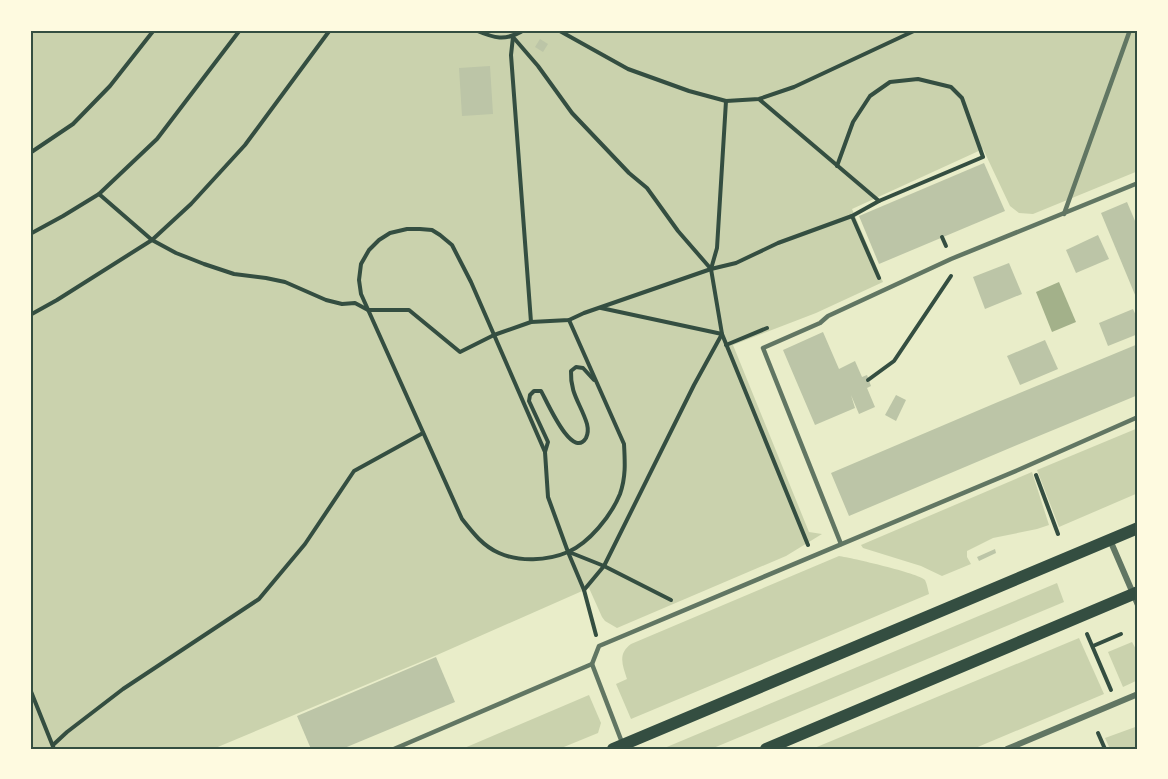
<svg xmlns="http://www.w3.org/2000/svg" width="1168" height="779" font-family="'PT Sans Narrow',sans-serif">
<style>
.green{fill:#cad2ad}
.water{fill:#a3b18a}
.building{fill:#bcc5a7}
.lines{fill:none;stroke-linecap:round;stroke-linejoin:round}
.path{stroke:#344e41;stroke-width:4}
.service{stroke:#617663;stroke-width:4.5}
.minor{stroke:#617663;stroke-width:6}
.secondary{stroke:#344e41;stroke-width:12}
.neatline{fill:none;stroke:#344e41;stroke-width:2}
</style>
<rect width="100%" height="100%" fill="#e9edc9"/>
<!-- green -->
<g class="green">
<path d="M30,30H1138V171L1033,214L1019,213L1010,206L983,149L852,209L883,282L816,313L733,345L809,532L822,534L786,556L617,628L605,621L602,617L589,588L437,655L213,749H30Z"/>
<path d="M1138,428V493L1059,527L1037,470Z"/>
<path d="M1032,472L1049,525L1037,529L993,538L967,551V557L971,564L942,576L921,566L863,548L861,545Z"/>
<path d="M839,556C852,558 918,573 925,580C927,584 928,590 929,594L631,719L616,684L627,679C623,666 617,654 631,644Z"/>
<path d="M1057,583L1064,602L711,749H662Z"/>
<path d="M1079,638L1104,694L973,749H812Z"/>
<path d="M1132,642L1138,653V680L1123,687L1108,652Z"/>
<path d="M589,695L601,723L598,733L559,749H462Z"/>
<path d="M1138,726V749H1110L1105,738Z"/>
</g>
<!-- water -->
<path class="water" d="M1059,282L1076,322L1052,332L1036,292Z"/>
<!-- building -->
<g class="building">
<path d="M540,39L548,44L543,52L535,47Z"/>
<path d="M490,66L493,114L462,116L459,68Z"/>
<path d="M984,163L1005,211L879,264L859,216Z"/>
<path d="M1127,202L1138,228V302L1101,213Z"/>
<path d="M1098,235L1109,259L1076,273L1066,250Z"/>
<path d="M1009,263L1022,294L985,309L973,277Z"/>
<path d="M1133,309L1138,320V334L1108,346L1099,323Z"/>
<path d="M823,332L839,369L855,361L862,377L867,375L871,386L867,388L875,407L859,414L851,395L855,408L815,425L783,350Z"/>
<path d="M1045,340L1058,369L1020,385L1007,356Z"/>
<path d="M1138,344V395L1017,445L849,516L831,473L998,402Z"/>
<path d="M896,395L906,400L896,421L885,415Z"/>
<path d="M995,549L996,553L979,561L977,557Z"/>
<path d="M436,657L455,702L342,749H311L297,716Z"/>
</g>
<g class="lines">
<!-- path -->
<g class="path">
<path d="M475,30C494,38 505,42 524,30"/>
<path d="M558,30L628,69L689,91L726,101L759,99L794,87L916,30"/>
<path d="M513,37L538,66L572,113L629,173L647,188L678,231L711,269L722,334L808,545"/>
<path d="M513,37L511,55L531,322"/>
<path d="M760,100L879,201"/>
<path d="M30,153L73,124L110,86L154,30"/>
<path d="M99,194L152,240L176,253L204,264L234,274L266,278L285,282L326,300L342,304L355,303L368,310H409L460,352L494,335L531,322L569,320L584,313L711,269L736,263L778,243L852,216L879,201L983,157L962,98L951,87L918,79L890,82L870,96L853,122L837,166"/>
<path d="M852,216L879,278"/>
<path d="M30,234L63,216L99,194L157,139L240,30"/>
<path d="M942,237L946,246"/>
<path d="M711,269L717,248L726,101"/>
<path d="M30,315L57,300L152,240L191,204L245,145L330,30"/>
<path d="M569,320L624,444C625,462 626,477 620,494C611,516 589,543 568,552C547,561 519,562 499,553C483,546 473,533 462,519L361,294L359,280L361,264L369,250L379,240L390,233L407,229H420L432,230L440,235L452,245L471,282L545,452L548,497L568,552L584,590L596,635"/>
<path d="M726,345L767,328"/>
<path d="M868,380L894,361L951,276"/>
<path d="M545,452L548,442L529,401L530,395L534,391H541C546,399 572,461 586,438C588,434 588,428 587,424C581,404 570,394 571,371L576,367L583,368L594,380"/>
<path d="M1036,475L1058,534"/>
<path d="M569,552L604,566L671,600"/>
<path d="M584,590L604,566L694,385L722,334L601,308"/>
<path d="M1087,634L1111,690"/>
<path d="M1093,646L1121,634"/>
<path d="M30,689L54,749"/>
<path d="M1098,733L1105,749"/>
<path d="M53,745L67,732L123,689L259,599L305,544L354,471L423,433"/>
</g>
<!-- service -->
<g class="service">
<path d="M1064,214L1130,30"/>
<path d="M841,544L763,348L820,323L828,316L951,259L1138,183"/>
<path d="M623,745L592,664L599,646L1018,470L1138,417"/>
<path d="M394,749L592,664"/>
</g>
<!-- minor -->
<g class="minor">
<path d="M1110,540L1138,605"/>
<path d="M1007,749L1138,694"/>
</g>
<!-- secondary -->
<g class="secondary">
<path d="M613,749L1138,528"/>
<path d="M766,749L1138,592"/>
</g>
</g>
<!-- border -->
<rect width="1168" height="779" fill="none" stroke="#fefae0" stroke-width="63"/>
<rect x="32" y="32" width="1104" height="716" class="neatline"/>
</svg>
